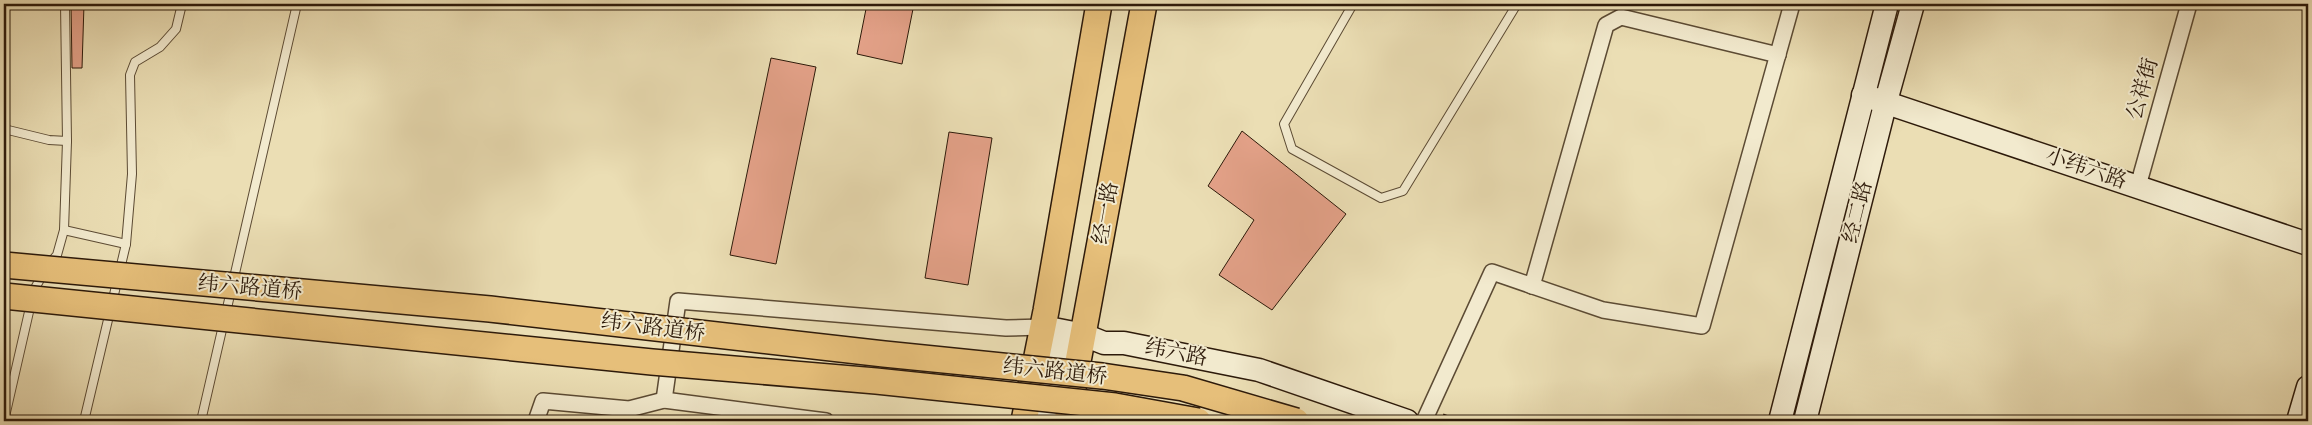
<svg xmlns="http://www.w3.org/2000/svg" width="2312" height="425" font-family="'IM FELL DW Pica','Noto Serif SC',serif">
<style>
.building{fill:#e3a188;stroke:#2d1a0a}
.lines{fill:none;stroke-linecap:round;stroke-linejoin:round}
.lane-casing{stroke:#5c4b34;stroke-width:10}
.street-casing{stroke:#5c4b34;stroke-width:18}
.secondary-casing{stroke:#2d1a0a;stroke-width:25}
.primary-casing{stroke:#2d1a0a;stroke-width:28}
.path{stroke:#2d1a0a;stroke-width:3;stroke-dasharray:4 2.5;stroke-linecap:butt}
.lane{stroke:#f2eace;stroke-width:8}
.street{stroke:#f2eace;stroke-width:15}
.secondary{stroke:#f2eace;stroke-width:22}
.primary{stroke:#e6bf7a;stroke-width:25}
.primary-bridge-casing{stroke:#2d1a0a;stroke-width:28;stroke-linecap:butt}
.path-bridge{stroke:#2d1a0a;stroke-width:3;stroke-dasharray:4 2.5;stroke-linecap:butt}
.primary-bridge{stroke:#e6bf7a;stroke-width:25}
.labels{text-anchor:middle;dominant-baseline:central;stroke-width:4;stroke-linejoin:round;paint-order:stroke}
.street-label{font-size:21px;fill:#2d1a0a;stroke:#f2eace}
</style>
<rect width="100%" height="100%" fill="#ebdeb4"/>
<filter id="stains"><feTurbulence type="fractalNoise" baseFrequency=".004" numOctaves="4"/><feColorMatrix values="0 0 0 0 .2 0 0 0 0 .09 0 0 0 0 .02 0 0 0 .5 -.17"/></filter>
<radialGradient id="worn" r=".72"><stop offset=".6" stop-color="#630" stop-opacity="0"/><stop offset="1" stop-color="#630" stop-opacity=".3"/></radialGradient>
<!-- building -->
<g class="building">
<path d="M71,4H84L82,68H72Z"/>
<path d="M867,4H914L902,64L857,54Z"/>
<path d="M771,58L816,67L776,264L730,255Z"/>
<path d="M1242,131L1346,214L1272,310L1219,275L1254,220L1208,186Z"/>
<path d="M949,132L992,138L968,285L925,278Z"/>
</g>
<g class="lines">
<defs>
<g id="lane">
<path d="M65,4L67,141L64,230L126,244"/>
<path d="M1353,4L1284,124L1292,149L1381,198L1403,191L1517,4"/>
<path d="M4,129L49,140L67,141"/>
<path d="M4,421L34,290L48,265L57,255L64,230"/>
<path d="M84,421L126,244L132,174L130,75L135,62L160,47L176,29L182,4"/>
<path d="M201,421L297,4"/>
</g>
<g id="street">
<path d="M2138,186L2189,4"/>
<path d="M1532,286L1606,25L1621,17L1778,55"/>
<path d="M664,400L678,301L1006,328L1043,327"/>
<path d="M536,421L543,401L629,409L664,400L826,421"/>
<path d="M1424,421L1492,272L1603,310L1702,326L1792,4"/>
</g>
<g id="secondary">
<path d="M1863,95L2308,244"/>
<path d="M1043,327L1084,335L1104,343H1124L1259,370L1407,421"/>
<path d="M1043,327L1062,342L1046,421"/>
<path d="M1780,421L1887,4"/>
<path d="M1805,421L1886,101L1913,4"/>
<path d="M2298,421L2308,387"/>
</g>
<g id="primary">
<path d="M1024,421L1046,311L1099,4"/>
<path d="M1067,421L1144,4"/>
</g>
</defs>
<!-- lane casing -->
<use href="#lane" class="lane-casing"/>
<!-- street casing -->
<use href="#street" class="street-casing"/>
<!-- secondary casing -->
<use href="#secondary" class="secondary-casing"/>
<!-- primary casing -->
<use href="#primary" class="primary-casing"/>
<!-- path -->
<path class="path" d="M1443,415L1459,421"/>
<!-- lane -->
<use href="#lane" class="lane"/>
<!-- street -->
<use href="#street" class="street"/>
<!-- secondary -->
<use href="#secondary" class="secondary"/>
<!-- primary -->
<use href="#primary" class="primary"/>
<defs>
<g id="primary-bridge">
<path d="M4,265L490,309L884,354L1102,376L1183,388L1296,421"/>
<path d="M4,296L652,362L876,381L1115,406L1198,421"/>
</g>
</defs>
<!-- primary-bridge casing -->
<use href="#primary-bridge" class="primary-bridge-casing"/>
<!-- path-bridge -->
<path class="path-bridge" d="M1315,418L1324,421"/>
<!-- primary-bridge -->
<use href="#primary-bridge" class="primary-bridge"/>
</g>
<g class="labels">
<!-- street labels -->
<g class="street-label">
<text transform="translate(2143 89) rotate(-74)">公祥街</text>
<text transform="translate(2086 169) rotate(19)">小纬六路</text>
<text transform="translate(1858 212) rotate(-76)">经二路</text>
<text transform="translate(1106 213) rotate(-80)">经一路</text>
<text transform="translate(250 288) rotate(5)">纬六路道桥</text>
<text transform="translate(653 328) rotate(7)">纬六路道桥</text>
<text transform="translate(1176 353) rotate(11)">纬六路</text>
<text transform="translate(1055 372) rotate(6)">纬六路道桥</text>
</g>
</g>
<!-- margin -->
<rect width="2312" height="425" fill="none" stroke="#ebdeb4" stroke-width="20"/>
<rect x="5" y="5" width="2302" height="415" fill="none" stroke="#2d1a0a" stroke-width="2.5"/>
<rect x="10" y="10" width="2292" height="405" fill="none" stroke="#2d1a0a"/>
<rect width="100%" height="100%" filter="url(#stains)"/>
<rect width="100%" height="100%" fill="url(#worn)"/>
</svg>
